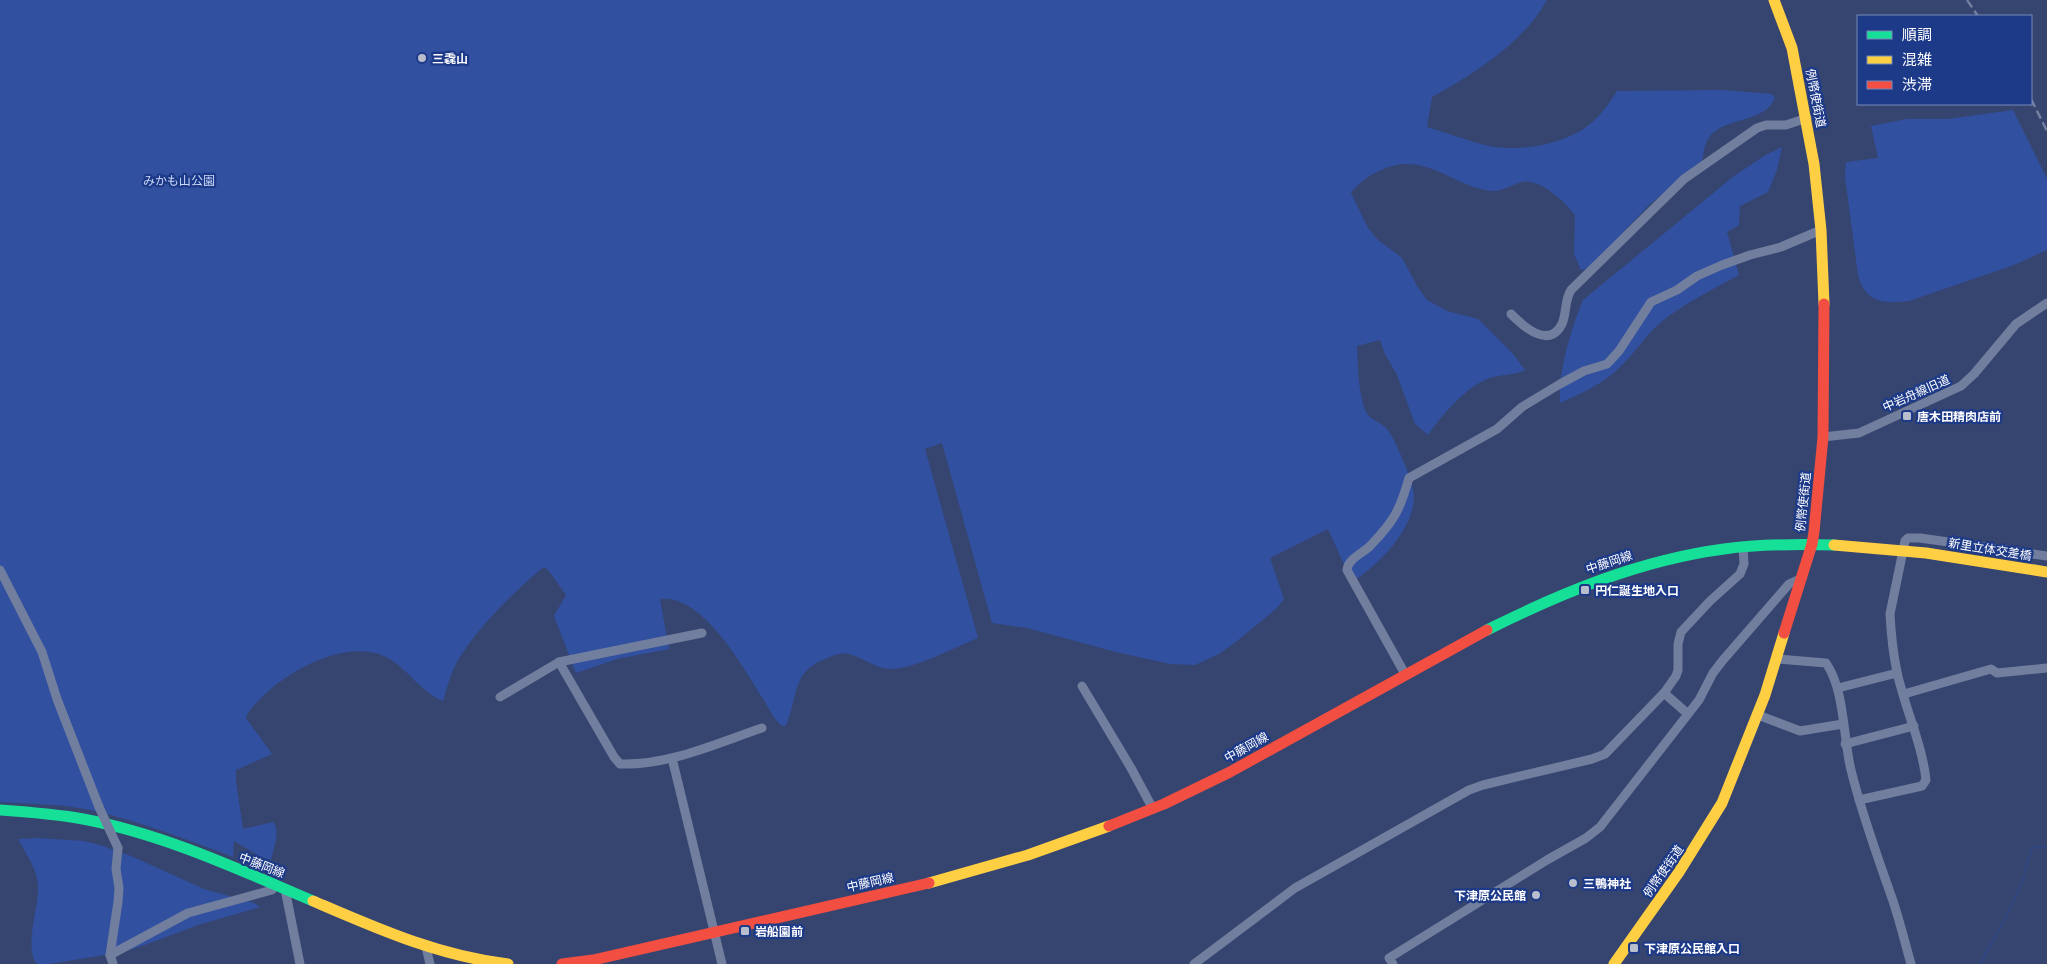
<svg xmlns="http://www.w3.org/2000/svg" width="2047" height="964" font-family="Mulish,'Noto Sans JP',sans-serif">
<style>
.green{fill:#3150a0}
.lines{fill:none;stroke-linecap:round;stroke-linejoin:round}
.stream{stroke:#31467f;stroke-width:2.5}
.street{stroke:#727e9e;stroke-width:9}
.fast{stroke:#16e098;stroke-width:11}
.slow{stroke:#ffcf43;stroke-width:11}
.jam{stroke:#f24e42;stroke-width:11}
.rail{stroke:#727e9d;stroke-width:2.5;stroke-dasharray:9 4;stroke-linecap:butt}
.street-bridge{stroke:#727e9e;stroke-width:9}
.poi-dot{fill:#b9becd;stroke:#1d3a89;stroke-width:2}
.labels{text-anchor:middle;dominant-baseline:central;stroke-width:4.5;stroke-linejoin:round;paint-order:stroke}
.poi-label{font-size:12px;font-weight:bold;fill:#fff;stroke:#1d3a89;text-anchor:start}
.street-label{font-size:12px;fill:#fff;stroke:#1d3a89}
.park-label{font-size:12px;fill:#cdd9f9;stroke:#1d3a89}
</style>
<rect width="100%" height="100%" fill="#364570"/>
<!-- green -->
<g class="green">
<path d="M0,0H1547C1522,44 1475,73 1432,97L1427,127C1447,133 1468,141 1489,146C1519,152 1559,145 1585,128C1598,119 1609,104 1617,91L1722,90L1772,94L1775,98C1765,123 1726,117 1710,136C1702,145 1705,159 1699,168C1689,182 1675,185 1662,195C1649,203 1639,216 1628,227C1615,240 1601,267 1581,270L1574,254L1575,215C1565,202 1540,178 1522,182C1508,186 1500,194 1485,190C1448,182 1422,151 1381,170C1370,175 1358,183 1351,193L1368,228L1377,239L1402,258L1417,286L1427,300L1447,311L1478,319L1513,354L1525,370C1513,376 1499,374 1487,379C1465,388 1442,415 1428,435L1415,424L1397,375L1385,354L1380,340L1357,346C1358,366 1358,391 1365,410C1370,421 1382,422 1388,430C1396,442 1415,484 1414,498C1412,532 1378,565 1352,582L1328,529L1270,558L1284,599L1277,608L1237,641L1219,654L1195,665L1170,664L1116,652L1027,628L992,623L942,443L925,449L978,638C955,647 915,669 891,669C877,669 865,659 852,655C844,652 837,654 830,657C791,671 799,692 787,723L785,726H782C773,719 768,706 762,697C743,667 702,593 660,599L669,649L617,659L576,673L554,616L566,595L549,571L544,567C515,590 474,631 456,664C450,676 447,688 443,701C418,691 405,663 379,654C340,642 288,671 262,697C256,703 248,710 246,718L272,754L236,770V781L243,829L273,822C281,831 273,849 271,860L261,857L234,841L233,857C188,840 142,822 95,811C65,804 31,804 0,802Z"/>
<path d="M2013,110L2047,179V250L2014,265L1909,301C1884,304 1865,303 1858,275L1845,177L1846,162L1878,158L1871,126L1907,119H1948Z"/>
<path d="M1782,147L1777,170L1768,192L1740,206L1739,225L1727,232L1739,275C1712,290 1684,303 1660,323C1645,336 1634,354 1619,368C1603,384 1580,394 1560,403C1558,372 1571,329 1583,300L1734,176L1764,156Z"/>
<path d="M37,838L84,841L100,845L131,856L204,889L254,903L260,907L198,925L142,946L123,952L49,964H37C23,948 40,904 38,885C37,868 25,853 18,839Z"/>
</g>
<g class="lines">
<!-- stream -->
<path class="stream" d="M1980,964L2007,915L2023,880L2032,847H2047"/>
<!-- street -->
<g class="street">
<path d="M1511,314C1523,326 1549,350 1562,324C1567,313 1564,301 1571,290L1684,179L1757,128L1766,125H1786L1807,118"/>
<path d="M1823,437L1859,433L1961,386L1974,374L2016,324L2047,303"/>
<path d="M0,570L42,652L57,699L99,807"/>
<path d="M1777,659L1826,663C1845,690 1843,738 1851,770C1862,815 1878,858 1893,901C1900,922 1905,943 1911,964"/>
<path d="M559,662L614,757L620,764C668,766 717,743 762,728"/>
<path d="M1405,674L1347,570C1348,558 1364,553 1371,545C1394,521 1400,510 1409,478L1497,429L1522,407L1560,384L1584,371L1607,364L1619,351L1651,302L1677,290L1697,276L1722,265L1750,255L1781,247L1821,230"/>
<path d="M1082,686L1131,768L1153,809"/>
<path d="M1838,688L1897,673"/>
<path d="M1664,693L1688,714"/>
<path d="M1904,694L1991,669L1997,673L2047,668"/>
<path d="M500,697L559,662L702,633"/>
<path d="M1758,715L1800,731L1843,724"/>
<path d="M1845,744L1914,726"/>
<path d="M672,758L722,964"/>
<path d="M1859,800L1922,786L1926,780C1922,743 1905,709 1897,672C1893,653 1891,633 1890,614L1905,541L1908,538H1920L2047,556"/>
<path d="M285,889L300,964"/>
<path d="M426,947L430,964"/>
<path d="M110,955L188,913L272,890L275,885"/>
<path d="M113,964L110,955L118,902L119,888L116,869L118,848"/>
<path d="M1194,964L1295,888L1469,790L1483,785L1592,759L1605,754L1664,693L1676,676L1678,670V644L1681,632L1710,601L1740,574L1744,564L1743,546"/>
<path d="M1393,964L1389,958L1547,860L1586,838L1600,827L1699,700L1713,673L1723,660L1789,584L1802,578"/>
</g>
<!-- fast -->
<g class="fast">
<path d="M1487,630C1561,593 1640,560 1724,549C1760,544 1797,544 1834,545"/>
<path d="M0,810C28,812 56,814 83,819C163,834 238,869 313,901"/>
</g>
<!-- slow -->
<g class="slow">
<path d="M1774,0L1792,48L1814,164L1821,230L1824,304"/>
<path d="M1834,545L1926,553L2047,572"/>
<path d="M929,883L1028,855L1109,826"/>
<path d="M313,901C376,928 438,956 508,964"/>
<path d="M1614,964L1679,872L1722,803L1765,695L1784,633"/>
</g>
<!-- jam -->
<g class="jam">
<path d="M1784,633L1812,544L1814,532L1823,437L1824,304"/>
<path d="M1109,826L1164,804L1230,772L1487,630"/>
<path d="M562,964L593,960L929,883"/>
</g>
<!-- rail -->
<g class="rail">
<path d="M1967,0L1978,16"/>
<path d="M2031,99L2047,131"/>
</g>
<!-- street-bridge -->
<path class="street-bridge" d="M99,807L118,848"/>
</g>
<!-- markers -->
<g class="poi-dot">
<circle cx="422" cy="58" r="5"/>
<rect x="1902" y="411" width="10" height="10" rx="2.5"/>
<rect x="1580" y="585" width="10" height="10" rx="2.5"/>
<circle cx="1573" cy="883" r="5"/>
<circle cx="1536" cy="895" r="5"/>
<rect x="740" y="926" width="10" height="10" rx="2.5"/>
<rect x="1629" y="943" width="10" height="10" rx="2.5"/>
</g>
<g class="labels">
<!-- poi labels -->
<g class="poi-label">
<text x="432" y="58">三毳山</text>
<text x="1917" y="416">唐木田精肉店前</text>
<text x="1595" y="590">円仁誕生地入口</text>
<text x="1583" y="883">三鴨神社</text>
<text x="1526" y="895" text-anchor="end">下津原公民館</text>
<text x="755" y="931">岩船園前</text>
<text x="1644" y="948">下津原公民館入口</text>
</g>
<!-- street labels -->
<g class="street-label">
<text transform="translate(1816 98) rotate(79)">例幣使街道</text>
<text transform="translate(1916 393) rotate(-24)">中岩舟線旧道</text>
<text transform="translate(1803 502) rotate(-84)">例幣使街道</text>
<text transform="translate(1990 549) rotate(9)">新里立体交差橋</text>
<text transform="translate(1609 562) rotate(-18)">中藤岡線</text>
<text transform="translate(1246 747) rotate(-29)">中藤岡線</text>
<text transform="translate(262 865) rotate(21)">中藤岡線</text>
<text transform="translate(1663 871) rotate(-55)">例幣使街道</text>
<text transform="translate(870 882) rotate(-13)">中藤岡線</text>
</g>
<!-- park labels -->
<g class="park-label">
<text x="179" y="180">みかも山公園</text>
</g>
</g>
<!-- legend -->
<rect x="1857" y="15" width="175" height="90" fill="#1d3a89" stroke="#7789b8"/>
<rect x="1867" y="31" width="25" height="8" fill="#16e098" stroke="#7789b8"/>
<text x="1902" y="40" font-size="15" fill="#ffffff">順調</text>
<rect x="1867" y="56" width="25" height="8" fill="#ffcf43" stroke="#7789b8"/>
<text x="1902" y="65" font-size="15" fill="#ffffff">混雑</text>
<rect x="1867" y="81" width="25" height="8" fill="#f24e42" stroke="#7789b8"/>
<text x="1902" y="90" font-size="15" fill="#ffffff">渋滞</text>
</svg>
